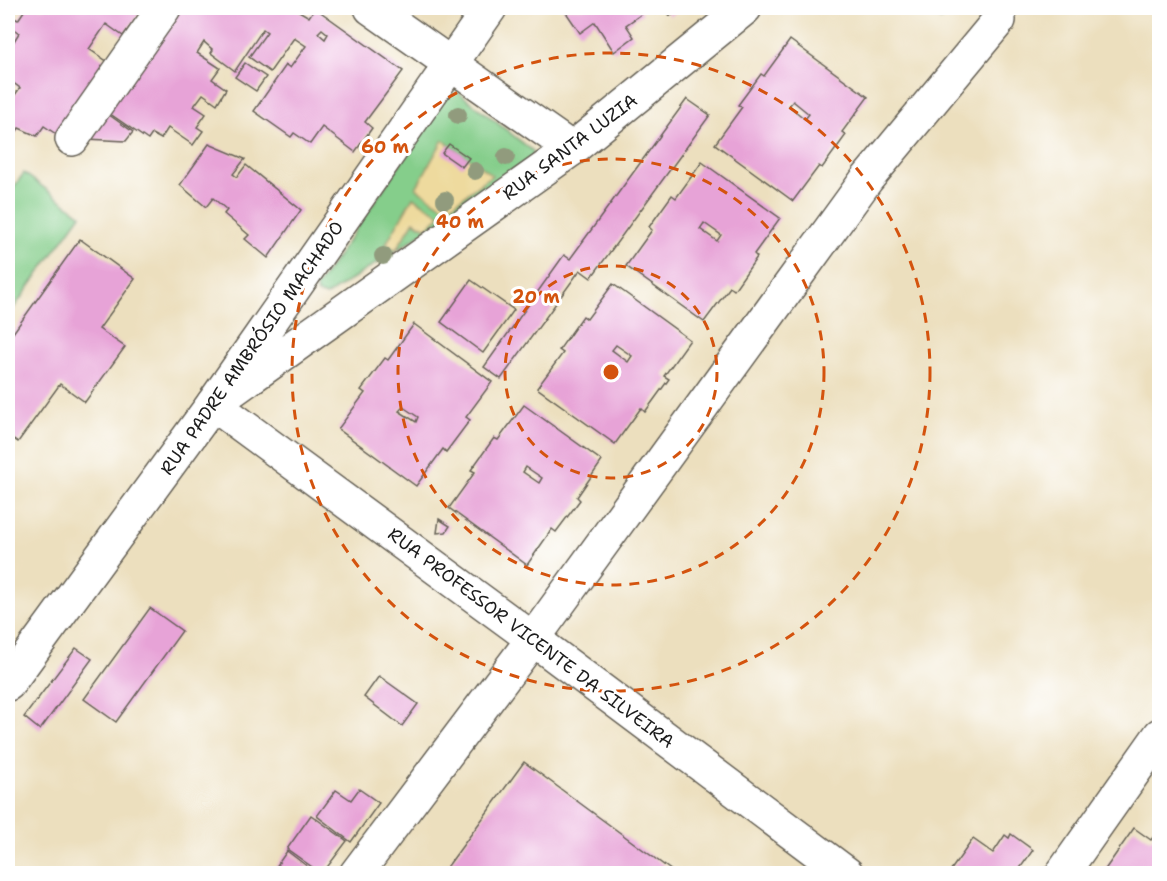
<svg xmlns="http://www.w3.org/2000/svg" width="1167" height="881" font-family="'Shantell Sans',sans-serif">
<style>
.green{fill:#85ce8b;stroke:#507554;stroke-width:1.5}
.sand{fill:#eeda9e;stroke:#857b5d;stroke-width:1.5}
.building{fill:#e7a3d7;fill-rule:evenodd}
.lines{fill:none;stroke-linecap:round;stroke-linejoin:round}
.minor-casing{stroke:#656055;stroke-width:36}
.minor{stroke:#fff;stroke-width:33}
.tree{fill:#919b7d}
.ring{fill:none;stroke:#d4530e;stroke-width:3;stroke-dasharray:10 8}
.labels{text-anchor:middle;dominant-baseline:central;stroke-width:6;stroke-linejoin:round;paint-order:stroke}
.street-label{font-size:18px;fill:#1c1c1c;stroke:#fff}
.centre{fill:#d4530e;stroke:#fff;stroke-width:3}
.ring-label{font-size:18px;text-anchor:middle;font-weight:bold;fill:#d4530e;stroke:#fff;stroke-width:6;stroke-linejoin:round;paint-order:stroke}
</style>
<rect width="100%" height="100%" fill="#fff"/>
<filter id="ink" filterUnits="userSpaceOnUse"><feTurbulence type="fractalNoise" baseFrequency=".0167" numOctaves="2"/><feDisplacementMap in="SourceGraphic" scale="12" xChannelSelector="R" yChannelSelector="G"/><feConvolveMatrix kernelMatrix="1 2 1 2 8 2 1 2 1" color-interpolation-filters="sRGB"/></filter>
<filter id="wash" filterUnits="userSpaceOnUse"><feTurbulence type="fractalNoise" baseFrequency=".008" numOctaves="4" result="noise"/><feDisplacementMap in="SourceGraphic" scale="24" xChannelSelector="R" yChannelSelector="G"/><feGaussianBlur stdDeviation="1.35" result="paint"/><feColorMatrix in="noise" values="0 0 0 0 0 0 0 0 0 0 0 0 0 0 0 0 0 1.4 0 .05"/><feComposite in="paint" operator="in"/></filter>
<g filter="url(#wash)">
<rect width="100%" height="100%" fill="#ecdfbe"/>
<!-- green -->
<g class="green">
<path d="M925,8H950L941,20Z"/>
<path d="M458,92L533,151L532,162L326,296L317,293L316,288L446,96Z"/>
<path d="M24,173L81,215L8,316V195Z"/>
</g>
<!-- sand -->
<g class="sand">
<path d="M443,140L492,175L447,209L416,188Z"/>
<path d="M413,197L441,215L426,228L414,221L396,250L386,244Z"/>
</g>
<g id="blocks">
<!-- building -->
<g class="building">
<path d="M26,8H136L135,9L140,13L123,36L106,24L89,49L108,62L62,138L44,126L37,136L19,128L13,137L8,133V102L9,103L20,88L8,79L11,76L8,73V51L19,33L8,25L14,18L18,20Z"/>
<path d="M174,8H294L309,17L315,8L403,71L365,122L372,128L355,152L322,127L310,144L294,133L291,137L254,111L286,65L290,68L306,46L294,38L270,72L249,57L267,32L263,29L235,71L211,53L213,50L204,42L197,53L220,68L212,79L226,89L217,104L203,94L194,106L206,114L197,127L203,131L193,145L168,128L161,139L152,134L148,140L106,111ZM322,29L328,34L325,39L318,33Z"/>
<path d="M563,8H639L643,13L626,25L634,37L614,52L595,22L580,33Z"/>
<path d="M665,8H683L670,16Z"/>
<path d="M790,40L868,97L842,132L846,135L822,168L819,166L793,201L715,144L742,107L738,105L761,74L764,76ZM793,101L809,114L805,119L789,106Z"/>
<path d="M245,63L266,77L256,91L235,77Z"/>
<path d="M687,99L710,115L591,278L580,270L501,379L484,367L564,255L570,259Z"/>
<path d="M105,112L133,132L126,141L87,139Z"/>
<path d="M209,144L245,159L233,174L237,177L246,165L301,210L268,258L245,239L249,235L224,214L227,210L213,198L206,207L180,185Z"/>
<path d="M449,144L469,158L462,167L442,153Z"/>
<path d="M702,162L780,218L754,254L757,257L734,290L730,287L704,322L626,266L652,230L649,227L672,195L676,198ZM704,223L721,235L717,241L700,229Z"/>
<path d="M80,239L135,279L99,329L125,347L85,402L60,384L18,442L8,435V340Z"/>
<path d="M471,280L514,310L483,353L441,322Z"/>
<path d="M613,284L690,340L664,376L669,379L645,412L641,408L615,444L537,388L563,353L559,350L583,316L587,319ZM616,345L632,356L628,362L612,350Z"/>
<path d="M414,324L492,382L466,417L470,420L446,452L443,449L416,486L338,429L365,393L361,390L385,358L388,360ZM403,407L418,417L416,422L399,411Z"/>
<path d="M524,405L602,461L577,497L580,500L556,532L552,529L527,565L449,508L475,472L471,470L494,438L498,440ZM526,467L542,478L539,483L523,472Z"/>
<path d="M439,519L450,526L446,532L437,533Z"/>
<path d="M150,608L182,631L116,722L84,699Z"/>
<path d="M76,648L92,659L40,730L24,717Z"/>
<path d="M379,676L418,704L402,726L364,697Z"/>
<path d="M524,762L676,874H442Z"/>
<path d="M359,789L379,803L351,842L317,816L336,790L351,800Z"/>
<path d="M311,815L347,841L322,874L287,849Z"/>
<path d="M1134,828L1151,840L1160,828V874H1107L1104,871Z"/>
<path d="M1011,834L1033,850L1016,874H948L973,839L993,853L1005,835L1009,838Z"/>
<path d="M287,851L317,874H271Z"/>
</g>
</g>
</g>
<g filter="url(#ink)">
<use href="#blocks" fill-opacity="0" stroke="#656055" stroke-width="1.5"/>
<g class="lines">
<defs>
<g id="minor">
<path d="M371,8L572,149"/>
<path d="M745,8L572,149L213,404L533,639L847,874"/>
<path d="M72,139L164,8"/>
<path d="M8,684L213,404L490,8"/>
<path d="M356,874L533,639L867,179L999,20"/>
<path d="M1062,874L1160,735"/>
</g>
</defs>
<!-- minor casing -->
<use href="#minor" class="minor-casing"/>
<!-- minor -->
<use href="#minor" class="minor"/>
</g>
<!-- trees -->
<g class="tree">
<circle cx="458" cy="115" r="9"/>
<circle cx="506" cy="157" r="9"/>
<circle cx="475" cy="171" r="9"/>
<circle cx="445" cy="200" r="9"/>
<circle cx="383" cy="256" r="9"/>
</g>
</g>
<!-- distance rings -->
<g class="ring">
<circle cx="611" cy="372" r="106"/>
<circle cx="611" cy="372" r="213"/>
<circle cx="611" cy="372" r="319"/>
</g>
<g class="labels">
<!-- street labels -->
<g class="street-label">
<text transform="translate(570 147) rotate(-37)">RUA SANTA LUZIA</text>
<text transform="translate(252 348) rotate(-55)">RUA PADRE AMBRÓSIO MACHADO</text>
<text transform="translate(531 638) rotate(37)">RUA PROFESSOR VICENTE DA SILVEIRA</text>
</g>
</g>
<circle cx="611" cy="372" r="9" class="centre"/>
<g class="ring-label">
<text x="385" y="153">60 m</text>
<text x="460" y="228">40 m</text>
<text x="536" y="303">20 m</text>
</g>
<!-- margin -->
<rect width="1167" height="881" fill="none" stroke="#fff" stroke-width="30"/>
</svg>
